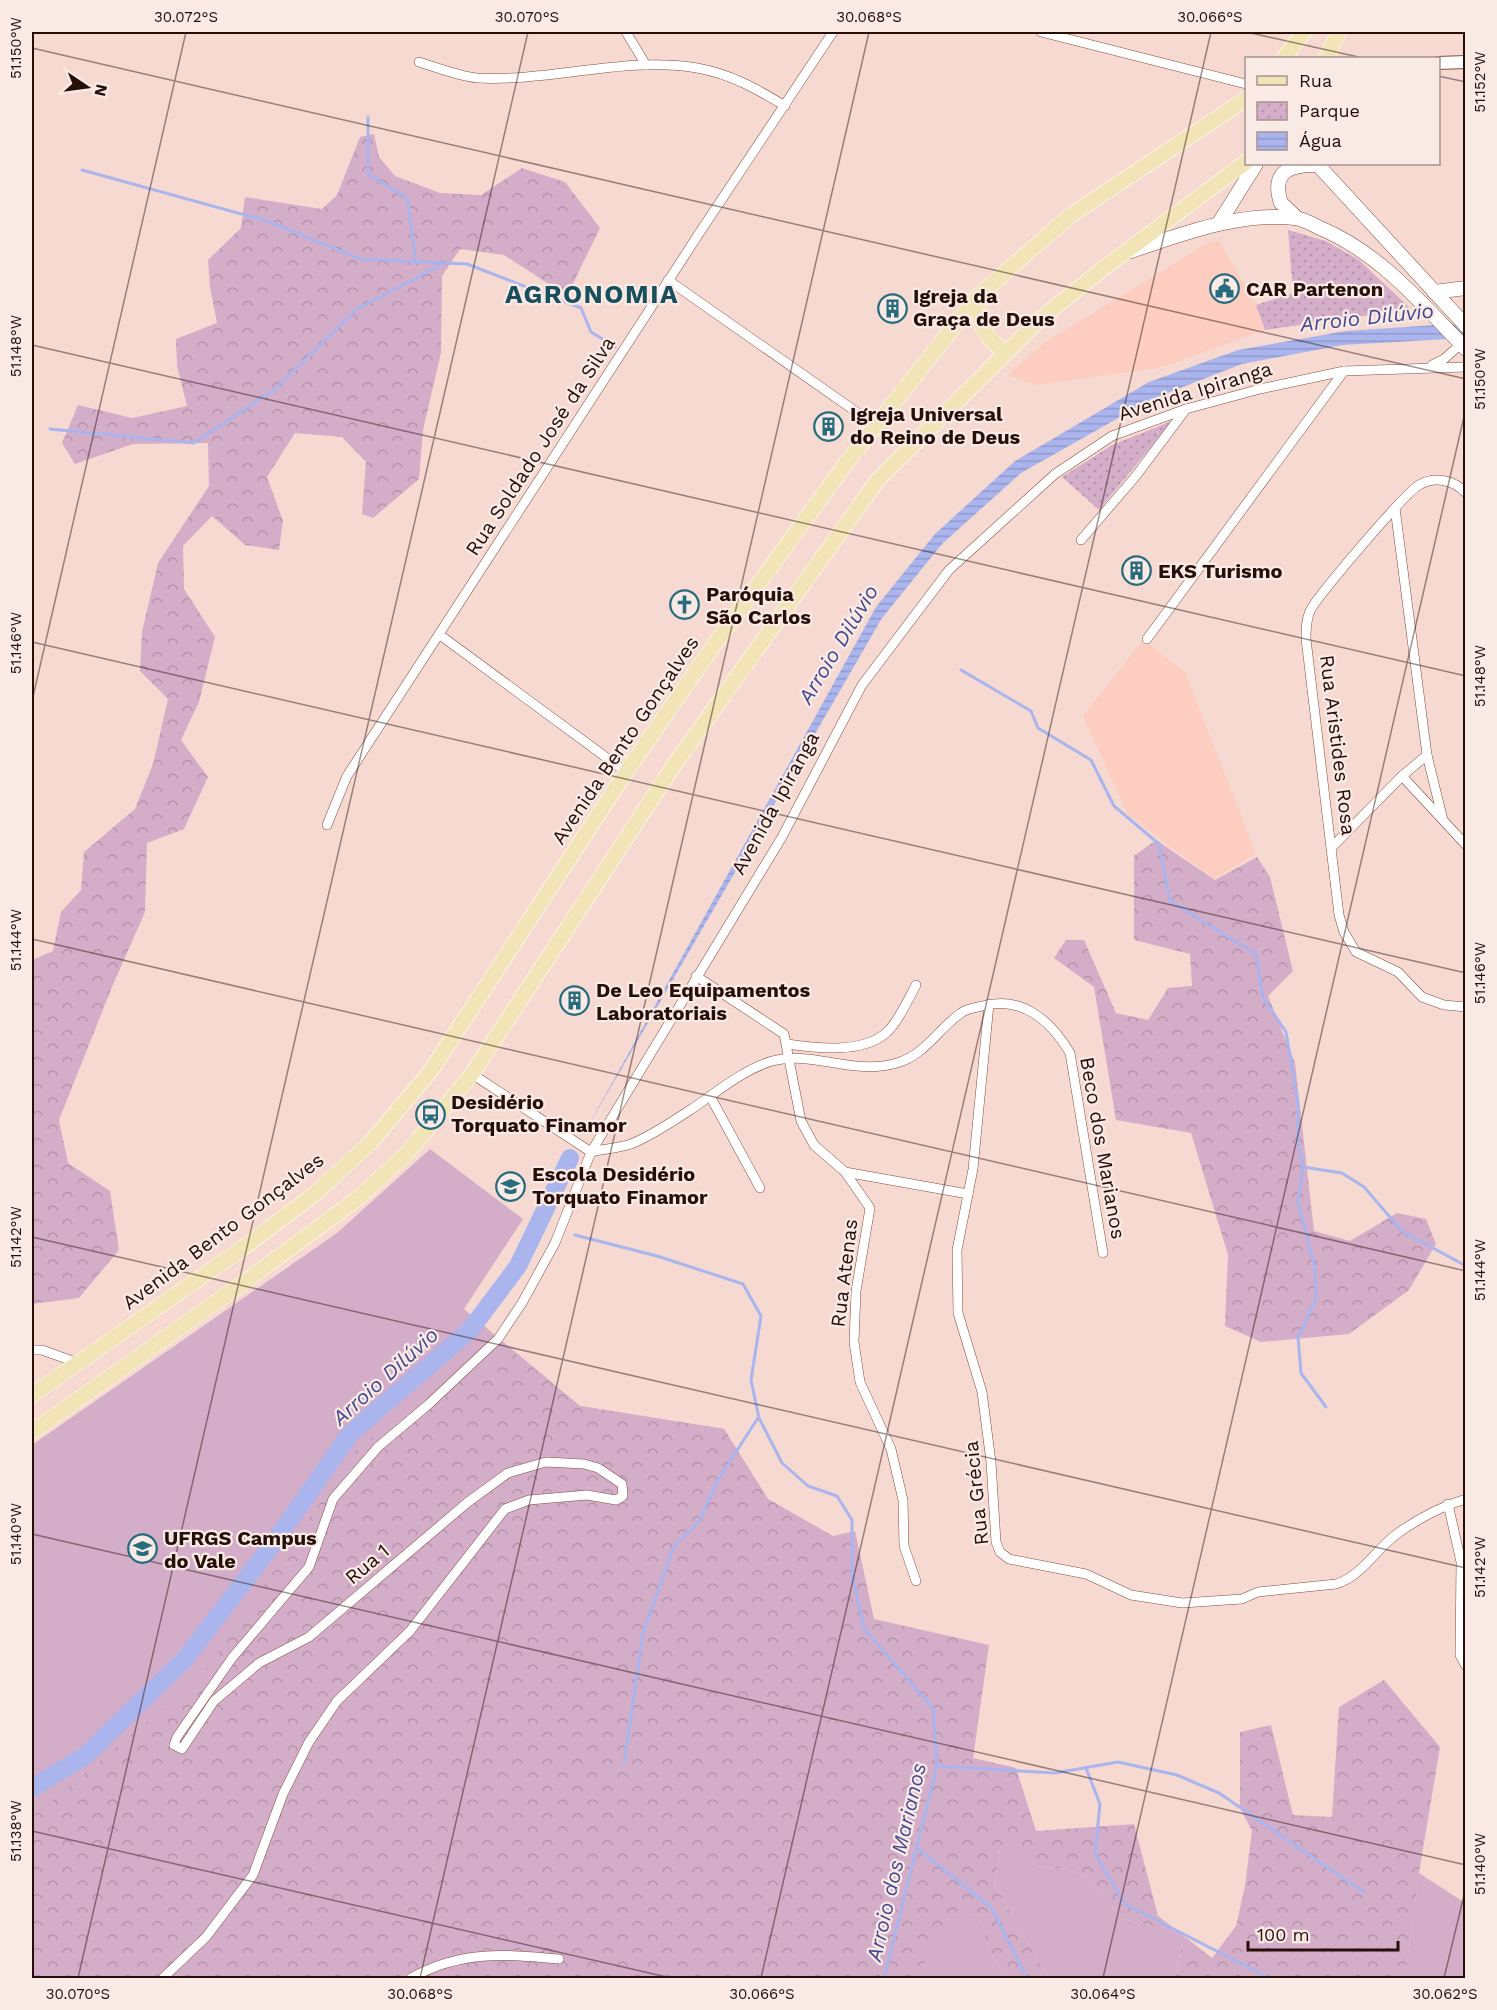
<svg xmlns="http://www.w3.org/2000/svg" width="1497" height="2010" font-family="'Work Sans',sans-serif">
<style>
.built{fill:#fccdc0}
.grass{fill:#d4adc9}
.forest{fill:url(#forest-crowns)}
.park{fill:url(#park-dots)}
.water{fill:url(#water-rules)}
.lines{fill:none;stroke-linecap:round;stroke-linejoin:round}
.stream{stroke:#aab5ee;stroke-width:3}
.river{stroke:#aab5ee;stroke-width:18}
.minor-casing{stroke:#874c3c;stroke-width:10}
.tertiary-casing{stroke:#874c3c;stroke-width:14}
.secondary-casing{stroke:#874c3c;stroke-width:15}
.primary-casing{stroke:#fff;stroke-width:16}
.minor{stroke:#fff;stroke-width:9}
.tertiary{stroke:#fff;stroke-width:12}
.secondary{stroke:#fff;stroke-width:14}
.primary{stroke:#f1e5b7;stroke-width:15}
.ticks{fill:none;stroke:#270f09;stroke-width:1.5;stroke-opacity:0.45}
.labels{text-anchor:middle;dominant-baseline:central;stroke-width:4.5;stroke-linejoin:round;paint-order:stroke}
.poi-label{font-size:20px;font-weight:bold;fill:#270f09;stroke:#f9eae6;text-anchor:start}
.street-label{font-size:20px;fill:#270f09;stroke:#f9eae6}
.water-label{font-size:21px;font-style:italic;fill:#42498e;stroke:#f9eae6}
.district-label{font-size:26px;font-weight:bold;letter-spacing:1.5px;fill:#174f5c;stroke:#f9eae6}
.neatline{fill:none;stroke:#270f09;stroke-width:2}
.ticks-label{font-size:15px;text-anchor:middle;fill:#270f09}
</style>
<defs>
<pattern id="forest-crowns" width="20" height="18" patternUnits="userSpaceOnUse" patternTransform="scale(1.5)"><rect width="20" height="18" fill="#d4adc9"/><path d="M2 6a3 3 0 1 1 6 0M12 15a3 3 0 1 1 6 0" fill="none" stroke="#b694ab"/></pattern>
<pattern id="park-dots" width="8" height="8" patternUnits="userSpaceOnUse" patternTransform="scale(1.5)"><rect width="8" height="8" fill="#d4adc9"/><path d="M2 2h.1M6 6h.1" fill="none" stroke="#b694ab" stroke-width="1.8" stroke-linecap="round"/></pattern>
<pattern id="water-rules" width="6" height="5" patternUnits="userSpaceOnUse" patternTransform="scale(1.5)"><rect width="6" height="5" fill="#aab5ee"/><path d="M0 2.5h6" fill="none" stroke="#929acb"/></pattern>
</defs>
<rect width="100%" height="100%" fill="#f6dad2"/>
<!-- built -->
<g class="built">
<path d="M1211,241H1219L1256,305L1265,330L1160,368L1036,385L1008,375L1044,343Z"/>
<path d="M1143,640L1185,672L1256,854L1214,879L1128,815L1083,716Z"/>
</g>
<!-- grass -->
<g class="grass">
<path d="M430,1149L523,1219L464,1309L580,1406L724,1429L768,1499L833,1537L32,1978V1445L337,1233Z"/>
<path d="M1018,1841L1036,1866L1065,1869L1086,1876L1122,1919L1152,1926H1163L1182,1943L1175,1978H1051L1043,1970L995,1885L1000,1848Z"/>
<path d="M1419,1873L1465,1903V1978H1405Z"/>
<path d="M979,1914L990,1955L1008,1978H918L945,1918Z"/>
</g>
<!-- forest -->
<g class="forest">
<path d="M374,134L379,157L395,176L440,193L481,195L522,168L565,182L600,228L567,296L504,255L460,249L442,276L441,353L423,430L419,479L373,518L362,514L366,462L342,437L295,433L267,477L283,521L279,550L245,545L212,516L183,546L184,589L215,637L199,702L181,740L208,777L184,829L147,843L145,912L112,987L59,1120L68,1163L110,1191L119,1250L79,1298L32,1304V960L53,951L61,912L81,890L84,852L135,809L153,764L168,699L140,671L142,632L158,563L209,486L208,443L133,444L75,464L62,443L78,405L132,418L187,406L177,366L176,339L217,323L210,287L208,260L241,228L245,197L322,209L337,195L360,137Z"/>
<path d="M1156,840L1215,880L1257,857L1270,877L1293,971L1268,996L1295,1063L1314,1231L1350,1241L1397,1213L1426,1219L1436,1244L1409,1290L1349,1334L1261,1342L1225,1326L1228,1255L1191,1133L1116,1120L1094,987L1054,958L1066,940H1084L1116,1013L1148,1020L1168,988L1192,986L1190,954L1134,940V856Z"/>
<path d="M506,1346L580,1406L724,1429L768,1499L833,1536L855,1531L874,1619L989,1645L973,1758L1016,1768L1036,1831L1134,1824L1158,1916L1212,1958L1236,1926L1245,1886L1252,1831L1240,1808V1732L1271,1725L1293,1815L1332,1817L1339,1707L1384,1680L1440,1747L1419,1873L1405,1978H1175L1182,1944L1163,1926H1152L1122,1919L1086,1876L1065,1869L1036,1866L1018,1842L1000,1848L995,1885L1043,1970L1051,1978H1008L990,1955L979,1914L945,1919L918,1978H32V1817L200,1678L360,1445L439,1390L465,1357L480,1377Z"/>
</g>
<!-- park -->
<g class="park">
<path d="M1288,230L1326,241L1359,260L1411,309L1265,330L1256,305L1293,293Z"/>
<path d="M1172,421L1099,510L1062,477L1112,445Z"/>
</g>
<!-- water -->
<path class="water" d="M1465,323V338L1343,345L1242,364L1152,399L1021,473L942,544L882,618L586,1130L876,607L935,534L1015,461L1149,382L1238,350L1346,331Z"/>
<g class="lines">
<!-- stream -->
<g class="stream">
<path d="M368,117V174L407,198L416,262"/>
<path d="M82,170L267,221L360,259L467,264L581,308L591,332L615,347"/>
<path d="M50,429L194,443L275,389L357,309L441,265"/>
<path d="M961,670L1031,711L1038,728L1091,760L1114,806L1159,844L1170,901L1256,954L1263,998L1286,1032L1298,1103V1140L1303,1167L1298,1202L1315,1269L1316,1299L1298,1337L1301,1373L1326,1407"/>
<path d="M1303,1167L1342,1173L1364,1187L1402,1231L1466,1266"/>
<path d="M575,1235L657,1256L743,1284L761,1316L751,1380L759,1418L782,1463L808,1486L837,1496L852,1520V1574L864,1629L933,1708L937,1766L884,1978"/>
<path d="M624,1764L643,1633L674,1546L698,1523L719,1478L758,1418"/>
<path d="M937,1766L1055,1773L1118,1762L1177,1775L1219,1793L1365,1893"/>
<path d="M1086,1768L1100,1804L1095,1854L1125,1904L1269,1978"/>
<path d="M919,1850L991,1907L1027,1978"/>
</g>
<!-- river -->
<path class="river" d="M32,1788L85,1756L185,1659L275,1541L350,1434L470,1330L518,1266L570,1158"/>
<defs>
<g id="minor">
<path d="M626,32L646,65"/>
<path d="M1041,32L1246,84"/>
<path d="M419,62C438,68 458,76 477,78C551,82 625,56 697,68C731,74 757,89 785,106"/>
<path d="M668,280L875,425"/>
<path d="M1432,365L1444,359L1461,344"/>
<path d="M1466,493C1454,480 1435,476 1419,485C1405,493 1318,595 1310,611C1306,620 1306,629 1306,639L1339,915L1344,932L1356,952L1398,972L1422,997L1444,1005L1466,1007"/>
<path d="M1395,508L1427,755L1443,820"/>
<path d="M1081,540L1135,477L1186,409"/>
<path d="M440,635L626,772"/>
<path d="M1147,639L1344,371"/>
<path d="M1402,776L1466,845"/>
<path d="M327,825L347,776L700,232L833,32"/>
<path d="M1332,847L1402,776L1427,755"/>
<path d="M696,976L784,1034L801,1121L814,1145L845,1172L870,1208L856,1291L854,1342L860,1382L891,1449L903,1500L904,1546L916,1581"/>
<path d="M989,1004L973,1169L957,1250L958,1313L982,1392L991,1462L996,1542L1000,1552L1009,1559L1086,1574L1131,1595L1182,1603L1242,1599L1258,1592L1336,1584C1362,1576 1376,1549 1398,1533C1418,1519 1442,1506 1466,1499"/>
<path d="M787,1044C815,1048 862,1054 886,1033C897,1024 909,998 916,985"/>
<path d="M472,1074L591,1152C604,1149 619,1148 631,1144C651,1136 672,1122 690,1110C716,1093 742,1070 772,1061C813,1050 852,1076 897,1063C925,1055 938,1029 961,1013C966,1009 975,1008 982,1006C1022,995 1051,1021 1070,1053L1103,1253"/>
<path d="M710,1096L760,1188"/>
<path d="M845,1172L968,1194"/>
<path d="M32,1350H42L78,1363"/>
<path d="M1448,1504L1461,1562L1460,1655L1466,1666"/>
<path d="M163,1978L206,1937L253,1875L283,1794L309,1742L337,1701L410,1631L505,1509L529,1500L587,1495L616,1500L623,1496L622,1484L598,1468L584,1464L546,1462L508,1473L468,1502L309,1637L259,1663L214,1701L182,1749L174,1745L177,1737L232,1658L309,1567L333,1499L378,1447L429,1404L498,1339L522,1303L555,1243L591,1152L782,837L862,685L949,570L1055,474L1112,436L1186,409L1260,389L1344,371L1466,367"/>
<path d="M411,1978C461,1950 504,1954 559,1959"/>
</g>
<path id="tertiary" d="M1438,63L1466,62"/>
<g id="secondary">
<path d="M1317,164L1466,326"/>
<path d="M1297,218L1281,203C1270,170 1292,164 1319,165"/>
<path d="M1219,223L1256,164"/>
<path d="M1131,251C1183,234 1238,212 1295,218C1303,219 1312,224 1320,228C1380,253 1422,304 1466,349"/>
<path d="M1434,292L1466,288"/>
</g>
<g id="primary">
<path d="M1284,58L1304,32"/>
<path d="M1326,58L1339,32"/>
<path d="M978,296C978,324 982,335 1005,352"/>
<path d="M32,1395L243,1248L316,1193L371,1142L430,1072L626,772L707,655L847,462L978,296L1071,215L1246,99"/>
<path d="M32,1432L246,1281L361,1196L408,1152L472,1074L674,765L877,481L1040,319L1104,268L1246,162"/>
</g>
</defs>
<!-- minor casing -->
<use href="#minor" class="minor-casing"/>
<!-- tertiary casing -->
<use href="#tertiary" class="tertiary-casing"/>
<!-- secondary casing -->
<use href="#secondary" class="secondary-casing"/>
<!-- primary casing -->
<use href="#primary" class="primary-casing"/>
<!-- minor -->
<use href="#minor" class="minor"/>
<!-- tertiary -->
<use href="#tertiary" class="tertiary"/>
<!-- secondary -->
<use href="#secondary" class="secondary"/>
<!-- primary -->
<use href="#primary" class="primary"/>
</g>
<!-- ticks -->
<path class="ticks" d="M1246,32L1363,58M32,48L1466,379M1438,76L1466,82M32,345L1466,676M32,642L1466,973M32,701L186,32M32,939L1466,1271M32,1237L1466,1568M32,1534L1466,1865M32,1831L671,1978M78,1978L528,32M420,1978L869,32M761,1978L1211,32M1103,1978L1466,408M1444,1978L1466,1887"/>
<!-- icons -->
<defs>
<symbol id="civic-ring" viewBox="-11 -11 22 22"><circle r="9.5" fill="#f9eae6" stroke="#276c7c" stroke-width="1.5"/><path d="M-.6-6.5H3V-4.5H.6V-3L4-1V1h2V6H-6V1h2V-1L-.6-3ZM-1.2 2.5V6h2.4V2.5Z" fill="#276c7c"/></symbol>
<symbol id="building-ring" viewBox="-11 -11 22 22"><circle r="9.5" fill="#f9eae6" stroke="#276c7c" stroke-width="1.5"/><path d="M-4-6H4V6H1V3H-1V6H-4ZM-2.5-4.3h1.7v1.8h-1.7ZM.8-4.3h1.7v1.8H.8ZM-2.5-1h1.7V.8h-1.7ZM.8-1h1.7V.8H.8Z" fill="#276c7c"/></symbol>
<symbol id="church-ring" viewBox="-11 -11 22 22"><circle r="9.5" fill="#f9eae6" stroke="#276c7c" stroke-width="1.5"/><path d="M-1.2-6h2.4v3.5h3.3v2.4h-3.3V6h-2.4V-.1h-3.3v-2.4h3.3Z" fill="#276c7c"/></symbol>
<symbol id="bus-ring" viewBox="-11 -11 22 22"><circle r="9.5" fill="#f9eae6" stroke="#276c7c" stroke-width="1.5"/><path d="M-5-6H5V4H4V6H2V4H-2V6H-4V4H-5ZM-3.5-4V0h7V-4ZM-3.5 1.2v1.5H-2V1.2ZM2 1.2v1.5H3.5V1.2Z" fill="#276c7c"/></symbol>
<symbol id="school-ring" viewBox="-11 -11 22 22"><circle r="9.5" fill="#f9eae6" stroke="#276c7c" stroke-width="1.5"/><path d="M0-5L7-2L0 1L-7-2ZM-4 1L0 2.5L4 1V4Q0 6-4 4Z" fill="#276c7c"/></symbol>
<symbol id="university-ring" viewBox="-11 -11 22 22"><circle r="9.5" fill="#f9eae6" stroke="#276c7c" stroke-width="1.5"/><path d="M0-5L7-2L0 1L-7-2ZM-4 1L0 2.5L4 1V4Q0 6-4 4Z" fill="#276c7c"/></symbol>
</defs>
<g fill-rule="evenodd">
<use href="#civic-ring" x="1208" y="272" width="33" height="33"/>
<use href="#building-ring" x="876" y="292" width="33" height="33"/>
<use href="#building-ring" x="812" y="410" width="33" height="33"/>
<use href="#building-ring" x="1120" y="554" width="33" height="33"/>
<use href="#church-ring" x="668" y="588" width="33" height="33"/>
<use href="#building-ring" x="558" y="984" width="33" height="33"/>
<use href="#bus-ring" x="414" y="1098" width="33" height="33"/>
<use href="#school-ring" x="494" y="1170" width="33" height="33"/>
<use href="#university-ring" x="126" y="1532" width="33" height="33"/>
</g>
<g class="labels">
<!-- poi labels -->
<g class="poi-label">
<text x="1246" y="289">CAR Partenon</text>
<text x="913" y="296">Igreja da<tspan x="913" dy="23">Graça de Deus</tspan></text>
<text x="850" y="414">Igreja Universal<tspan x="850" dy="23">do Reino de Deus</tspan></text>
<text x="1158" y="571">EKS Turismo</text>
<text x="706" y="594">Paróquia<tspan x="706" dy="23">São Carlos</tspan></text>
<text x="596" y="990">De Leo Equipamentos<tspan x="596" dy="23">Laboratoriais</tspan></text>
<text x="451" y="1102">Desidério<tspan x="451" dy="23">Torquato Finamor</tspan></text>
<text x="532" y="1174">Escola Desidério<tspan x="532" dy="23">Torquato Finamor</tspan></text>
<text x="164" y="1538">UFRGS Campus<tspan x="164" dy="23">do Vale</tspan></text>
</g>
<!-- street labels -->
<g class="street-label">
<text transform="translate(1195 391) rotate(-17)">Avenida Ipiranga</text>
<text transform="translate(540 446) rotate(-57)">Rua Soldado José da Silva</text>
<text transform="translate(625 740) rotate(-56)">Avenida Bento Gonçalves</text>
<text transform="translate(1338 745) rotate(83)">Rua Aristides Rosa</text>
<text transform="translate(775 803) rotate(-61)">Avenida Ipiranga</text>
<text transform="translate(1103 1148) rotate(80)">Beco dos Marianos</text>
<text transform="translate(223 1231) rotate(-37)">Avenida Bento Gonçalves</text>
<text transform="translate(844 1273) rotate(-83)">Rua Atenas</text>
<text transform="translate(976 1493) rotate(-96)">Rua Grécia</text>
<text transform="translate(367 1564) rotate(-40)">Rua 1</text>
</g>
<!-- water labels -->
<g class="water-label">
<text transform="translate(1367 317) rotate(-6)">Arroio Dilúvio</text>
<text transform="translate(838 644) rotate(-59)">Arroio Dilúvio</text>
<text transform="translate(385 1376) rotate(-42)">Arroio Dilúvio</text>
<text transform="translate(896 1862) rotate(-77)">Arroio dos Marianos</text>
</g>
<!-- district labels -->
<g class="district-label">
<text x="592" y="294">AGRONOMIA</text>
</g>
</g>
<!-- border -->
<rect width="1497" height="2010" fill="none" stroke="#f9eae6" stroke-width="66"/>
<!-- legend -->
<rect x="1245" y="57" width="195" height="108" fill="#f9eae6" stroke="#a5928e" stroke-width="1.5"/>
<rect x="1257" y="76" width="30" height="9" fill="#f1e5b7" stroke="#a5928e" stroke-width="1.5"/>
<text x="1299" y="87" font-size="18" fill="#270f09">Rua</text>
<rect x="1257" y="102" width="30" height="18" fill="url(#park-dots)" stroke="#a5928e" stroke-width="1.5"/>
<text x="1299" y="117" font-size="18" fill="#270f09">Parque</text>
<rect x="1257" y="132" width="30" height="18" fill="url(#water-rules)" stroke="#a5928e" stroke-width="1.5"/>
<text x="1299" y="147" font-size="18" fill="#270f09">Água</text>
<!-- north arrow -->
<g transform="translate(87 87) rotate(103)" stroke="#f9eae6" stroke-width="4.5" paint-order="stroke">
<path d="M0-4.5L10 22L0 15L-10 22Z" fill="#270f09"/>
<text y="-9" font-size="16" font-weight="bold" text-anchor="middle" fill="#270f09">N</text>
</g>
<!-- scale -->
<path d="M1248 1941v9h150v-9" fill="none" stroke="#270f09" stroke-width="3"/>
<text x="1257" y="1941" font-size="18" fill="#270f09" stroke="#f9eae6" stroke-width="4.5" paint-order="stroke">100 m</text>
<rect x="33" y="33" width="1431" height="1944" class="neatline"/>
<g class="ticks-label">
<text x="186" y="22">30.072°S</text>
<text x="527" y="22">30.070°S</text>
<text x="869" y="22">30.068°S</text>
<text x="1210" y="22">30.066°S</text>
<text transform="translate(16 48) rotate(-90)" y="5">51.150°W</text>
<text transform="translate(1480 82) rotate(-90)" y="5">51.152°W</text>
<text transform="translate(16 346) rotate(-90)" y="5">51.148°W</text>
<text transform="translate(1480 379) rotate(-90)" y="5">51.150°W</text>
<text transform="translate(16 643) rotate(-90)" y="5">51.146°W</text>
<text transform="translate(1480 676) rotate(-90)" y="5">51.148°W</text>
<text transform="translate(16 940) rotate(-90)" y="5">51.144°W</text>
<text transform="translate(1480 973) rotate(-90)" y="5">51.146°W</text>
<text transform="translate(16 1237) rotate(-90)" y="5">51.142°W</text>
<text transform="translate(1480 1270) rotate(-90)" y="5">51.144°W</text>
<text transform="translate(16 1534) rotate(-90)" y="5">51.140°W</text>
<text transform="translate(1480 1567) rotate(-90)" y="5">51.142°W</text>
<text transform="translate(16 1831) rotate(-90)" y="5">51.138°W</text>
<text transform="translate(1480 1864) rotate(-90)" y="5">51.140°W</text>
<text x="78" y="1999">30.070°S</text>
<text x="420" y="1999">30.068°S</text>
<text x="762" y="1999">30.066°S</text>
<text x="1103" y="1999">30.064°S</text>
<text x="1445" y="1999">30.062°S</text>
</g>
</svg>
